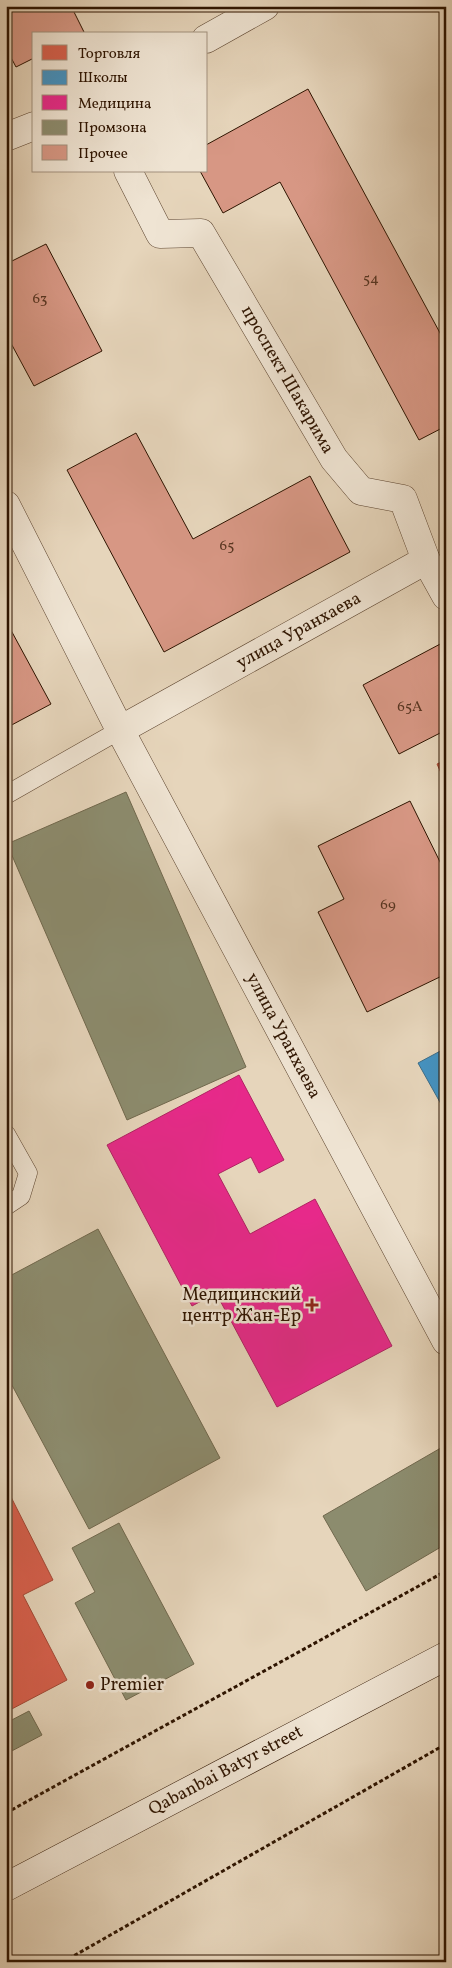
<svg xmlns="http://www.w3.org/2000/svg" width="452" height="1968" font-family="Vollkorn,serif">
<style>
.shops{fill:#d6604d;stroke:#a44936}
.schools{fill:#4393c3;stroke:#3d6d88}
.health{fill:#e7298a;stroke:#b02361}
.industry{fill:#8c8c6e;stroke:#70684d}
.building{fill:#d79784;stroke:#2e1400}
.lines{fill:none;stroke-linecap:round;stroke-linejoin:round}
.lane-casing{stroke:#5c442f;stroke-width:19}
.street-casing{stroke:#5c442f;stroke-width:29}
.secondary-casing{stroke:#2e1400;stroke-width:29}
.path{stroke:#2e1400;stroke-width:3;stroke-dasharray:4 2.5;stroke-linecap:butt}
.lane{stroke:#efe4d3;stroke-width:18}
.street{stroke:#efe4d3;stroke-width:28}
.secondary{stroke:#efe4d3;stroke-width:28}
.poi-dot{fill:#8f2418;stroke:#efe4d3;stroke-width:2}
.labels{text-anchor:middle;dominant-baseline:central;stroke-width:5;stroke-linejoin:round;paint-order:stroke}
.number-label{font-size:15px;fill:#583521}
.street-label{font-size:18px;fill:#2e1400;stroke:#efe4d3}
.poi-label{font-size:18px;fill:#2e1400;stroke:#efe4d3;text-anchor:end}
</style>
<rect width="100%" height="100%" fill="#e6d5bb"/>
<filter id="stains"><feTurbulence type="fractalNoise" baseFrequency=".004" numOctaves="4"/><feColorMatrix values="0 0 0 0 .2 0 0 0 0 .09 0 0 0 0 .02 0 0 0 .5 -.17"/></filter>
<radialGradient id="worn" r=".72"><stop offset=".6" stop-color="#630" stop-opacity="0"/><stop offset="1" stop-color="#630" stop-opacity=".3"/></radialGradient>
<!-- shops -->
<g class="shops">
<path d="M446,760V784L437,764Z"/>
<path d="M8,1491L53,1580L23,1595L67,1680L6,1712V1492Z"/>
</g>
<!-- schools -->
<path class="schools" d="M446,1048V1113L418,1063Z"/>
<!-- health -->
<path class="health" d="M239,1075L284,1160L259,1173L251,1157L218,1174L250,1234L315,1199L392,1346L277,1407L216,1293L192,1306L107,1145Z"/>
<!-- industry -->
<g class="industry">
<path d="M126,792L246,1067L127,1120L7,844Z"/>
<path d="M98,1229L220,1458L89,1529L6,1374V1278Z"/>
<path d="M446,1445V1544L366,1591L323,1516Z"/>
<path d="M119,1523L194,1664L126,1700L75,1603L95,1592L72,1548Z"/>
<path d="M29,1711L42,1735L6,1754V1723Z"/>
</g>
<!-- building -->
<g class="building">
<path d="M6,6H71L84,32L80,34H34V58L16,67L6,48Z"/>
<path d="M308,89L446,344V426L419,440L280,182L223,213L200,171H206V145Z"/>
<path d="M46,244L102,351L34,386L6,334V264Z"/>
<path d="M136,433L193,539L310,476L350,552L164,652L67,470Z"/>
<path d="M6,621L51,704L6,728Z"/>
<path d="M444,642L446,645V730L399,754L363,685Z"/>
<path d="M410,801L446,874V974L367,1012L318,912L344,899L318,846Z"/>
</g>
<g class="lines">
<defs>
<g id="lane">
<path d="M6,795L120,730"/>
<path d="M6,1134L28,1173L21,1196L6,1206"/>
</g>
<g id="street">
<path d="M206,39L265,6"/>
<path d="M6,137L34,126"/>
<path d="M128,171L160,234L201,233L334,459L361,491L403,499L426,560L446,596"/>
<path d="M6,505L120,730L446,1341"/>
<path d="M120,730L426,560"/>
</g>
<path id="secondary" d="M6,1887L446,1656"/>
</defs>
<!-- lane casing -->
<use href="#lane" class="lane-casing"/>
<!-- street casing -->
<use href="#street" class="street-casing"/>
<!-- secondary casing -->
<use href="#secondary" class="secondary-casing"/>
<!-- path -->
<g class="path">
<path d="M6,1813L446,1571"/>
<path d="M63,1962L446,1744"/>
</g>
<!-- lane -->
<use href="#lane" class="lane"/>
<!-- street -->
<use href="#street" class="street"/>
<!-- secondary -->
<use href="#secondary" class="secondary"/>
</g>
<!-- markers -->
<g class="poi-dot">
<path d="M309.5 1297.5h5v5h5v5h-5v5h-5v-5h-5v-5h5z"/>
<circle cx="90" cy="1685" r="5"/>
</g>
<g class="labels">
<!-- number labels -->
<g class="number-label">
<text x="371" y="279">54</text>
<text x="40" y="299">63</text>
<text x="227" y="546">65</text>
<text x="410" y="707">65А</text>
<text x="388" y="905">69</text>
</g>
<!-- street labels -->
<g class="street-label">
<text transform="translate(287 380) rotate(60)">проспект Шакарима</text>
<text transform="translate(299 631) rotate(-29)">улица Уранхаева</text>
<text transform="translate(283 1036) rotate(62)">улица Уранхаева</text>
<text transform="translate(226 1771) rotate(-28)">Qabanbai Batyr street</text>
</g>
<!-- poi labels -->
<g class="poi-label">
<text x="301" y="1295">Медицинский<tspan x="301" dy="21">центр Жан-Ер</tspan></text>
<text x="100" y="1685" text-anchor="start">Premier</text>
</g>
</g>
<!-- margin -->
<rect width="452" height="1968" fill="none" stroke="#e6d5bb" stroke-width="25"/>
<rect x="8" y="8" width="437" height="1953" fill="none" stroke="#2e1400" stroke-width="2.5"/>
<rect x="12" y="12" width="427" height="1943" fill="none" stroke="#2e1400"/>
<!-- legend -->
<rect x="32" y="32" width="175" height="140" fill="#efe4d3" stroke="#a2917f"/>
<rect x="42" y="45" width="25" height="15" fill="#d6604d" stroke="#a2917f"/>
<text x="78" y="58" font-size="15" fill="#2e1400">Торговля</text>
<rect x="42" y="70" width="25" height="15" fill="#4393c3" stroke="#a2917f"/>
<text x="78" y="82" font-size="15" fill="#2e1400">Школы</text>
<rect x="42" y="95" width="25" height="15" fill="#e7298a" stroke="#a2917f"/>
<text x="78" y="108" font-size="15" fill="#2e1400">Медицина</text>
<rect x="42" y="120" width="25" height="15" fill="#8c8c6e" stroke="#a2917f"/>
<text x="78" y="132" font-size="15" fill="#2e1400">Промзона</text>
<rect x="42" y="145" width="25" height="15" fill="#d79784" stroke="#a2917f"/>
<text x="78" y="158" font-size="15" fill="#2e1400">Прочее</text>
<rect width="100%" height="100%" filter="url(#stains)"/>
<rect width="100%" height="100%" fill="url(#worn)"/>
</svg>
